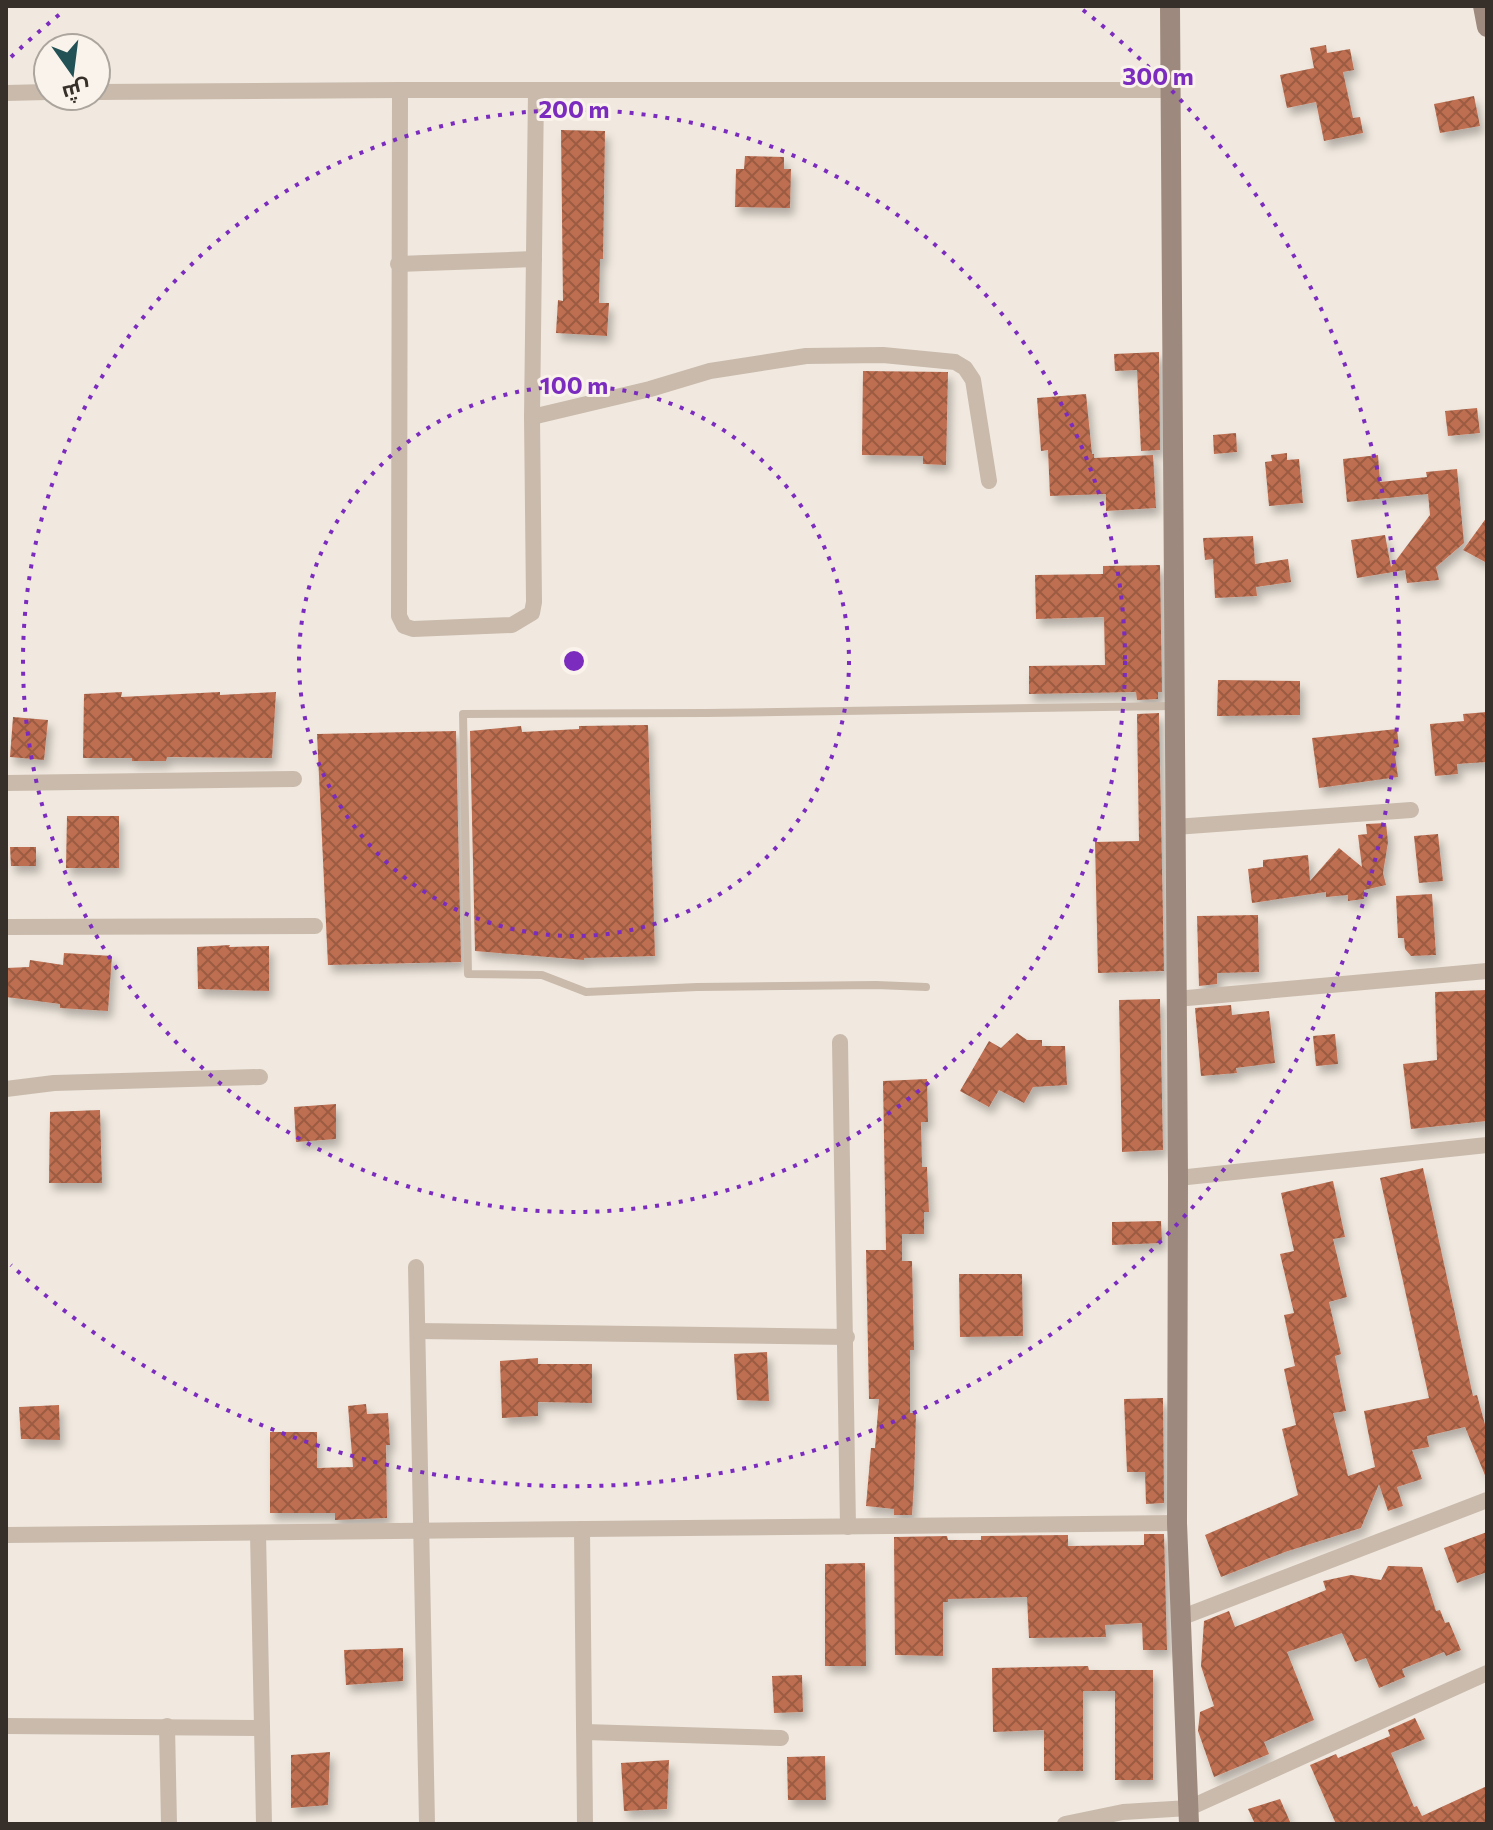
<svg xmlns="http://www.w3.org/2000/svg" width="1493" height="1830" font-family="Commissioner,Cairo,sans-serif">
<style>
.building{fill:url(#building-cross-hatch);filter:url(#shadow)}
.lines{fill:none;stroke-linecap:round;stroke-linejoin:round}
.lane{stroke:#c9baac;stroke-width:8}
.street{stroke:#c9baac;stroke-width:16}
.secondary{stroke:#9d897d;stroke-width:20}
.ring{fill:none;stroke:#7b2cbf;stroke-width:4;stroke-dasharray:4 8}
.centre{fill:#7b2cbf;stroke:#f9f3eb;stroke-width:4}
.ring-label{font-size:24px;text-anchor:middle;font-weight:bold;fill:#7b2cbf;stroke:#f9f3eb;stroke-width:6;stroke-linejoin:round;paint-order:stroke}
</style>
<defs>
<pattern id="building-cross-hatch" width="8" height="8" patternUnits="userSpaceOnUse" patternTransform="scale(2)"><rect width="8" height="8" fill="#be6e51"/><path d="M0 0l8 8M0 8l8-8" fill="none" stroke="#9b5b43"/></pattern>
<filter id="shadow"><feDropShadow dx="4" dy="7" stdDeviation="4" flood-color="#0004"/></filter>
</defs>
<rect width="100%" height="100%" fill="#f1e9df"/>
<!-- building -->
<g class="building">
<path d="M1326,45L1327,53L1350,49L1354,70L1343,72L1353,118L1360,117L1363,133L1324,141L1316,102L1287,108L1280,75L1314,68L1310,48Z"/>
<path d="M1474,96L1480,126L1440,133L1434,104Z"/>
<path d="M561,130L605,131L603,259H600L599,303H609L607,336L556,333L558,300L563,301Z"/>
<path d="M745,156L784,157V169H791L790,208L735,207L736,169H744Z"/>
<path d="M1159,352L1160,450L1141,451L1137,370L1115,371L1114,354Z"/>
<path d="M863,371L948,372L946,465L923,464V456L862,455Z"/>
<path d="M1086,394L1092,454H1094V458L1153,455L1156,508L1106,511V494L1050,496L1048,450L1041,451L1037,398Z"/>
<path d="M1477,408L1480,433L1448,436L1445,411Z"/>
<path d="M1236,433L1237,452L1214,454L1213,435Z"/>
<path d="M1287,453V460L1299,459L1303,503L1269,506L1265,462L1272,461L1271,455Z"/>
<path d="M1378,455L1380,482L1427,477L1426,472L1457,469L1464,543L1436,567L1439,580L1407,583L1405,570L1357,578L1351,540L1385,535L1391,567L1430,515L1428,494L1347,502L1343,459Z"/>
<path d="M1487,517V563L1463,550Z"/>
<path d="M1253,536L1255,564L1288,559L1291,582L1256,587L1257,596L1215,598L1213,559L1205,560L1203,538Z"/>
<path d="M1160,565L1162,692H1158V699L1137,700L1136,692L1029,694V666L1105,665L1104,617L1036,619L1035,575L1103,574V566Z"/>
<path d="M1218,680L1300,681V715L1217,716Z"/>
<path d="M122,692L121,697L220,692V695L276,692L272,758L167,757L166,761H132V758H83L84,694Z"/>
<path d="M1487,712V762L1457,764L1458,774L1435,776L1430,724L1464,721L1463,714Z"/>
<path d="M1159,713L1164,971L1098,973L1095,842L1139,841L1137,714Z"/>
<path d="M13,717L48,720L44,760L10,757Z"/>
<path d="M648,725L655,956L584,958V960L475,951L470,731L521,726L522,732L579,729V726Z"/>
<path d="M1397,729L1399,747L1394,748L1398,777L1319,788L1312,738Z"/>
<path d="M456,731L461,962L328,965L317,734Z"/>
<path d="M67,816H119V868H66Z"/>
<path d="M1386,823L1388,842L1383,873L1386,885L1364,890V899L1348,901V895L1326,897V892L1252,903L1248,869L1263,867V860L1308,855L1310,881L1339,848L1362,867L1358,835L1367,834L1366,824Z"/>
<path d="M1438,834L1443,881L1419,883L1414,836Z"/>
<path d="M10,847H36V866H11Z"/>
<path d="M1432,894L1436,955L1411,956L1405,949L1404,938H1398L1396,896Z"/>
<path d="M1258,915L1259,972L1217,973V984L1199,986L1197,916Z"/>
<path d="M230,945L229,947L269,946V991L198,989L197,947Z"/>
<path d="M64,953L112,956L108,1011L60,1008V1004L6,997V968L29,967L30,960L63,965Z"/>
<path d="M1487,990V1121L1411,1129L1403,1064L1437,1060L1435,992Z"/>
<path d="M1160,999L1163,1150L1122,1152L1119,1000Z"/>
<path d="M1231,1005L1232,1015L1269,1011L1275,1063L1236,1068L1237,1073L1201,1076L1195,1008Z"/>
<path d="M1017,1033L1027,1040H1042V1046H1065L1067,1085L1033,1087L1024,1103L999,1090L989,1107L960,1091L989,1041L1001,1048Z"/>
<path d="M1335,1034L1338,1064L1316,1066L1313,1036Z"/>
<path d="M927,1079L928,1122H921L922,1167H927L929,1212H924V1234H902V1261H912L914,1350H910V1413H916L914,1482L912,1515H894V1509L866,1506L871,1448H875L879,1399H869L866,1250H886L883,1081Z"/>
<path d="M336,1104V1139L296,1142L294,1107Z"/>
<path d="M100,1110L102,1183H49L50,1112Z"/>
<path d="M1423,1168L1473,1396L1477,1395L1487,1432V1480L1465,1427L1427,1436L1429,1447L1412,1450L1422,1479L1397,1487L1403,1506L1388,1511L1379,1484L1361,1528L1285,1552L1221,1577L1205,1535L1298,1495L1282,1429L1296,1425L1284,1369L1295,1366L1284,1315L1294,1313L1280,1254L1294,1251L1281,1193L1333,1181L1345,1237L1333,1239L1347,1297L1329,1302L1341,1354L1335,1356L1346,1411L1333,1413L1348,1476L1375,1467L1364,1411L1429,1398L1380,1178Z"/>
<path d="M1161,1221L1162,1243L1112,1245V1222Z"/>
<path d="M959,1274H1022L1023,1336L960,1337Z"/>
<path d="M767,1352L769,1401L737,1400L734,1354Z"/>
<path d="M538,1358V1364H592V1403L538,1402V1416L502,1418L500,1361Z"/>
<path d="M1163,1398L1164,1503L1146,1504L1145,1472H1127L1124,1399Z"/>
<path d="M366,1404L367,1414L388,1413L390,1445H386L387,1518L335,1520V1513H270V1432H317V1468L353,1467L348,1406Z"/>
<path d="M59,1405L60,1440L21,1439L19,1407Z"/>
<path d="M1487,1532V1572L1457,1583L1444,1548Z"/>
<path d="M1144,1534H1164L1167,1650H1143L1142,1623L1105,1625L1106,1637L1029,1638L1027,1597L948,1599V1602H943V1656L895,1655L894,1537L947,1536L948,1540H981V1536L1068,1535V1546L1144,1545Z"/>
<path d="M865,1563L866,1666H825V1564Z"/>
<path d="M1388,1566L1422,1567L1436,1611L1440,1610L1445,1623L1449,1622L1461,1650L1446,1656L1444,1652L1402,1669L1405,1677L1379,1688L1366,1658L1355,1662L1342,1633L1287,1652L1314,1720L1264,1742L1269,1754L1214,1777L1198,1731L1200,1712L1214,1706L1201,1666L1204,1621L1229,1611L1235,1627L1326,1590L1323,1581L1351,1575L1381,1580Z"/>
<path d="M403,1648V1681L346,1685L344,1650Z"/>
<path d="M1088,1666L1089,1670H1153V1780H1115V1691H1083V1771H1044V1730L993,1732L992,1668Z"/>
<path d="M802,1675L803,1712L774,1713L772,1676Z"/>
<path d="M1415,1718L1425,1739L1391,1753L1414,1807L1417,1806L1422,1816L1487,1786V1824H1336L1310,1765L1336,1754L1338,1758L1390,1736L1388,1730Z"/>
<path d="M330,1752L328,1805L291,1808V1755Z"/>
<path d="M825,1756L826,1800H788L787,1757Z"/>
<path d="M669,1760L667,1809L624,1811L621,1763Z"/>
<path d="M1280,1799L1291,1824H1255L1248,1809Z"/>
</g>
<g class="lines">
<!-- lane -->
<path class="lane" d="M926,987L876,985L697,987L586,992L542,975L468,974L463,714L706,713L1173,706"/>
<!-- street -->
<g class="street">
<path d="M536,91L532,417L534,602L532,613L512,625L413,629L404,626L399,616L400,90H1169"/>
<path d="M96,92L400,90"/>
<path d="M6,93L48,92"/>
<path d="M398,264L534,259"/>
<path d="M532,417L650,389L710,371L806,356L883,355L955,362L965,368L973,380L989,481"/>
<path d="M6,783L294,779"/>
<path d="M1175,827L1411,810"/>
<path d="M6,927L315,926"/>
<path d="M1176,999L1487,971"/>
<path d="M840,1042L848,1527"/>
<path d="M6,1089L54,1083L260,1077"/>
<path d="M1178,1178L1487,1145"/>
<path d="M416,1267L427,1824"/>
<path d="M418,1331L847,1337"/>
<path d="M582,1529L585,1824"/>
<path d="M258,1533L264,1824"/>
<path d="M6,1535L1177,1523"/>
<path d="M1180,1618L1487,1500"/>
<path d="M6,1726L262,1728"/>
<path d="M167,1726L169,1824"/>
<path d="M585,1732L781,1738"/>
<path d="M1065,1824L1123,1812L1189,1808L1487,1673"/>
</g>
<!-- secondary -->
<g class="secondary">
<path d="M1170,6L1178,1178L1177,1523L1189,1824"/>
<path d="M1483,6L1487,27"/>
</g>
</g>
<!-- distance rings -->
<g class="ring">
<circle cx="574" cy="661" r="275"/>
<circle cx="574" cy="661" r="551"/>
<path d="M11 57A826 826 0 0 1 65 10M1083 10A826 826 0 1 1 11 1265"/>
</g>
<circle cx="574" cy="661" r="12" class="centre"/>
<g class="ring-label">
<text x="1158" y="85">300 m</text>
<text x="574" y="118">200 m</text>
<text x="574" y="394">100 m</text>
</g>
<!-- border -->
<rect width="1493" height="1830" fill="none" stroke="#372f2a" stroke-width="16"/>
<!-- north arrow -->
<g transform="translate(72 72) rotate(166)"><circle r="38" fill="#f9f3eb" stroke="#aba59e" stroke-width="2"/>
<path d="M0-6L14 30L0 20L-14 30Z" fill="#225256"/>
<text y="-12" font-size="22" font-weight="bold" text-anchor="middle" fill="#372f2a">ش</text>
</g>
</svg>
